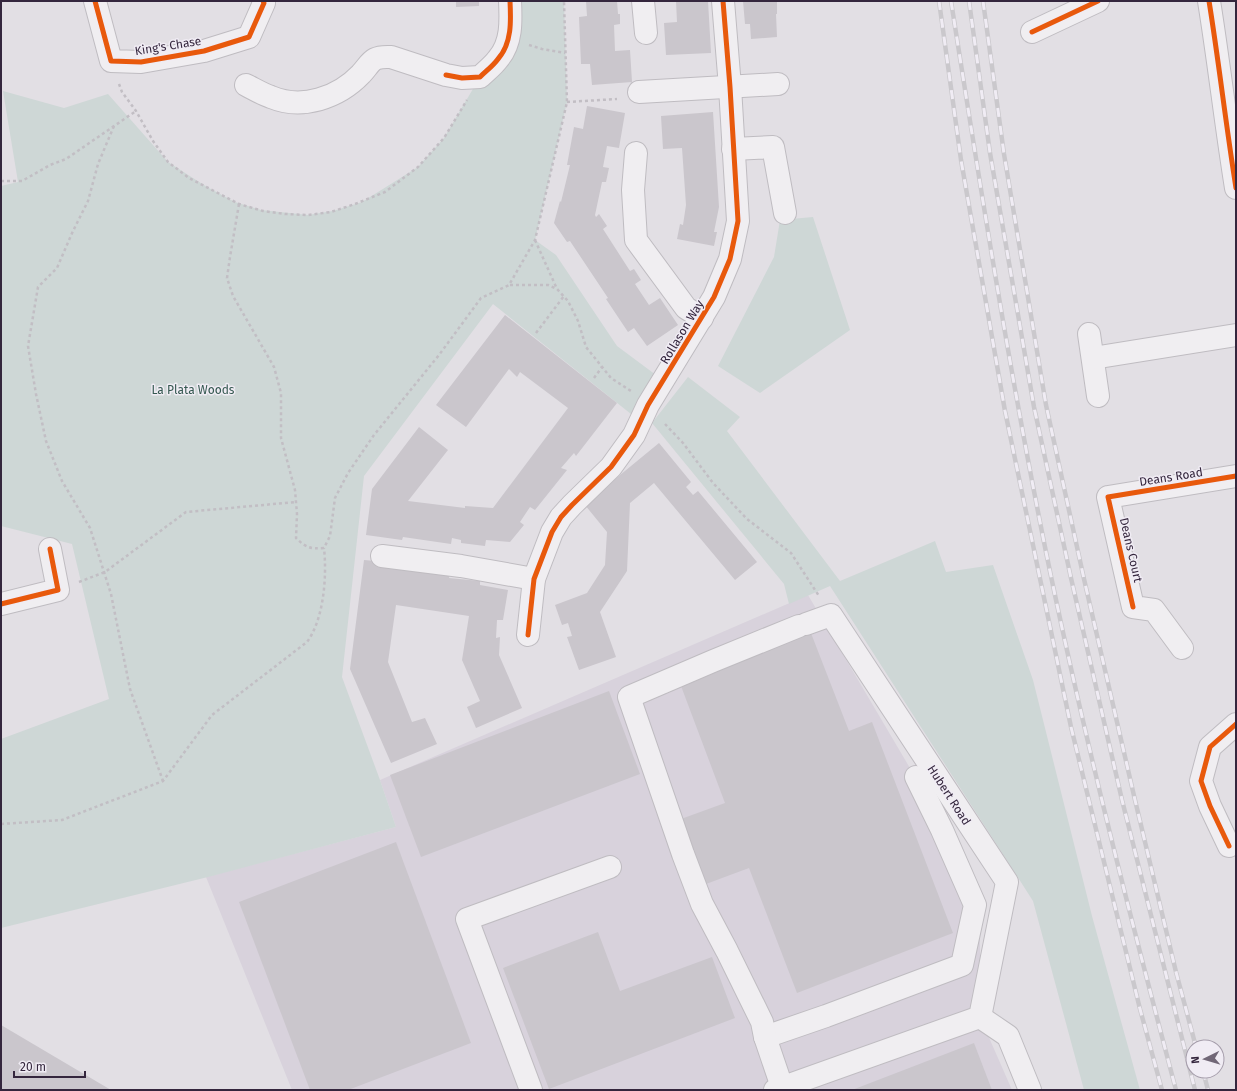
<svg xmlns="http://www.w3.org/2000/svg" width="1237" height="1091" font-family="'Fira Sans',sans-serif">
<style>
.built{fill:#d8d2dc}
.green{fill:#ced7d6}
.building{fill:#cac6cc}
.lines{fill:none;stroke-linecap:round;stroke-linejoin:round}
.minor-casing{stroke:#bfbcc1;stroke-width:24}
.path{stroke:#c2bec4;stroke-width:2.5;stroke-dasharray:3 3;stroke-linecap:butt}
.minor{stroke:#f0eef1;stroke-width:22}
.rail-casing{stroke:#cac8cc;stroke-width:4.5}
.rail{stroke:#f0ecf4;stroke-width:3;stroke-dasharray:9;stroke-linecap:butt}
.cycleway-casing{stroke:#f0ecf4;stroke-width:8}
.cycleway{stroke:#e8590c;stroke-width:5}
.labels{text-anchor:middle;dominant-baseline:central;stroke-width:3;stroke-linejoin:round;paint-order:stroke}
.street-label{font-size:12px;fill:#34263d;stroke:#f0ecf4}
.park-label{font-size:12px;fill:#345850;stroke:#f0ecf4}
</style>
<rect width="100%" height="100%" fill="#e2dfe4"/>
<!-- built -->
<path class="built" d="M808,595L980,887V1017L1012,1090H292L206,877L396,827L380,780Z"/>
<!-- green -->
<g class="green">
<path d="M510,1H564L567,102L535,240L556,255L617,346L656,375L631,414L493,304L364,476L342,677L380,780L396,827L212,876L1,928V739L109,699L72,544L1,526V186L18,182L3,91L64,108L108,94L168,162L207,187L235,202L261,210L308,215L333,211L362,202L418,167L444,138L480,77L499,58Z"/>
<path d="M813,217L850,330L760,393L718,366L774,257L780,220Z"/>
<path d="M688,377L740,417L727,431L840,581L935,541L946,572L993,565L1033,680L1092,916L1140,1090H1084L1033,901L830,586L789,604L784,584L652,423Z"/>
</g>
<!-- building -->
<g class="building">
<path d="M456,1H479V6L456,7Z"/>
<path d="M586,1H617L618,14H620V24L614,25L615,51L630,50L632,82L592,85L590,64H581L579,17L587,16Z"/>
<path d="M676,1H708L711,53L666,55L664,23L677,22Z"/>
<path d="M743,1H777V14H776L777,37L751,39L750,24H745Z"/>
<path d="M587,106L625,113L619,148L607,146L603,167L609,168L606,182H602L595,215L596,217L599,214L607,226L603,229L630,271L634,269L641,280L635,284L649,305L660,298L678,325L647,346L634,328L628,332L606,299L608,298L570,241L567,242L554,223L560,201L561,202L570,165H567L574,127L583,129Z"/>
<path d="M713,112L719,207L714,232H717L714,246L677,239L680,224L683,225L686,205L682,148L663,149L661,116Z"/>
<path d="M505,315L617,403L576,456L574,453L561,468L567,470L535,510L530,507L520,522L524,525L510,542L486,540L485,546L461,543V540L452,538L451,544L403,537L402,540L366,535L372,489L419,427L448,450L408,501L465,508V506L493,508L568,408L520,372L517,377L509,369L466,427L436,405Z"/>
<path d="M659,443L691,482L686,487L693,495L698,491L757,562L735,580L654,483L630,503L627,571L600,612L616,657L579,670L567,637L572,636L568,623L562,625L555,605L587,593L605,565L607,532L585,505L612,479L614,480Z"/>
<path d="M364,560L398,563L450,573L449,578L480,581V585L508,590L503,620H497L496,638L500,637L499,655L522,708L476,728L467,707L480,701L462,660L469,616L396,605L388,662L412,722L425,718L437,744L391,763L350,669Z"/>
<path d="M809,628L849,731L872,722L953,933L797,993L749,868L706,884L681,819L725,803L678,678Z"/>
<path d="M609,691L640,774L421,857L390,775Z"/>
<path d="M396,842L471,1043L348,1090H310L239,902Z"/>
<path d="M598,932L620,991L712,957L735,1018L549,1089L503,968Z"/>
<path d="M1,1025L111,1090H1Z"/>
<path d="M974,1043L992,1090H852Z"/>
</g>
<g class="lines">
<defs>
<g id="minor">
<path d="M95,1L111,61L141,62L204,51L249,37L264,3L263,1"/>
<path d="M643,1L646,33"/>
<path d="M1209,1C1219,63 1226,126 1236,188"/>
<path d="M1032,32L1098,1"/>
<path d="M246,85C254,89 262,94 271,97C302,110 338,98 361,74C372,62 371,56 391,57L446,75L462,78L480,77C486,71 493,66 498,59C512,43 511,21 510,1"/>
<path d="M639,92L778,84"/>
<path d="M733,149L773,147L785,213"/>
<path d="M636,153L633,190L636,240L686,308L702,318"/>
<path d="M1089,334L1098,396"/>
<path d="M1093,358L1236,335"/>
<path d="M382,556L461,566L534,579"/>
<path d="M1,604L58,590L50,549"/>
<path d="M528,635L534,579L552,532L561,517L572,505L611,467L634,435L648,405L714,297L730,259L738,221L730,87L723,1"/>
<path d="M1182,648L1154,610L1133,607L1108,497L1236,476"/>
<path d="M1229,846L1210,806L1201,781L1210,747L1236,724"/>
<path d="M980,1017L1008,1036L1030,1090"/>
<path d="M765,1037L826,1016L962,965L975,905L942,830L916,777"/>
<path d="M782,1087L765,1037L762,1022L727,951L702,904L683,854L629,697L713,661L799,626"/>
<path d="M531,1090L467,919L610,867"/>
<path d="M775,1090L980,1017L1007,882L831,615L806,624"/>
</g>
</defs>
<!-- minor casing -->
<use href="#minor" class="minor-casing"/>
<!-- path -->
<g class="path">
<path d="M529,45L542,49L565,53"/>
<path d="M119,84L122,92L136,111L153,141L168,162L189,178L239,204L263,211L285,214L308,215L331,212L355,204L385,192L418,167L444,138L467,100"/>
<path d="M567,102L617,99"/>
<path d="M114,126L98,164L88,201L73,231L57,268L38,287L28,346L36,394L46,441L62,481L90,528L111,594L130,689L163,781"/>
<path d="M1,181H22L50,165L66,159L136,111"/>
<path d="M239,204L230,257L227,278L233,296L274,367L281,393V438L295,490L297,514L296,538C306,548 311,549 324,548L330,536L335,498L348,473L374,435L439,355L481,298L509,285L535,240L567,102L564,1"/>
<path d="M535,240L557,289L568,301L578,321L586,347L611,378L631,391"/>
<path d="M510,285H548L557,289"/>
<path d="M536,333L564,296"/>
<path d="M594,378L602,367"/>
<path d="M665,424L683,443L713,483L747,519L791,553L819,596"/>
<path d="M79,582L105,572L186,512L296,502"/>
<path d="M1,824L62,820L163,781L212,715L307,642C324,619 327,576 324,548"/>
</g>
<!-- minor -->
<use href="#minor" class="minor"/>
<defs>
<g id="rail">
<path d="M939,1L961,160L1005,411L1071,727L1140,1009L1162,1090"/>
<path d="M951,1C980,185 1009,369 1046,552C1083,733 1129,912 1176,1090"/>
<path d="M969,1L990,153L1034,407L1071,578L1122,800L1195,1090"/>
<path d="M983,1L1004,154L1046,405L1084,579L1135,800L1176,972L1196,1047"/>
<path d="M1203,1071L1208,1090"/>
</g>
</defs>
<!-- rail casing -->
<use href="#rail" class="rail-casing"/>
<!-- rail -->
<use href="#rail" class="rail"/>
<defs>
<g id="cycleway">
<path d="M95,1L111,61L141,62L204,51L249,37L264,3L263,1"/>
<path d="M1209,1C1219,63 1226,126 1236,188"/>
<path d="M1032,32L1098,1"/>
<path d="M446,75L462,78L480,77C486,71 493,66 498,59C512,43 511,21 510,1"/>
<path d="M1,604L58,590L50,549"/>
<path d="M1133,607L1108,497L1236,476"/>
<path d="M528,635L534,579L552,532L561,517L572,505L611,467L634,435L648,405L714,297L730,259L738,221L730,87L723,1"/>
<path d="M1229,846L1210,806L1201,781L1210,747L1236,724"/>
</g>
</defs>
<!-- cycleway casing -->
<use href="#cycleway" class="cycleway-casing"/>
<!-- cycleway -->
<use href="#cycleway" class="cycleway"/>
</g>
<g class="labels">
<!-- street labels -->
<g class="street-label">
<text transform="translate(168 46) rotate(-9)">King's Chase</text>
<text transform="translate(682 332) rotate(-59)">Rollason Way</text>
<text transform="translate(1171 477) rotate(-9)">Deans Road</text>
<text transform="translate(1131 550) rotate(77)">Deans Court</text>
<text transform="translate(949 795) rotate(57)">Hubert Road</text>
</g>
<!-- park labels -->
<g class="park-label">
<text x="193" y="390">La Plata Woods</text>
</g>
</g>
<!-- border -->
<rect width="1237" height="1091" fill="none" stroke="#34263d" stroke-width="4"/>
<!-- north arrow -->
<g transform="translate(1205 1059) rotate(265)"><circle r="19" fill="#f0ecf4" stroke="#a59dab"/>
<path d="M0-3L7 15L0 10L-7 15Z" fill="#716777"/>
<text y="-6" font-size="11" font-weight="bold" text-anchor="middle" fill="#34263d">N</text>
</g>
<!-- scale -->
<path d="M14 1071v6h71v-6" fill="none" stroke="#34263d" stroke-width="2"/>
<text x="20" y="1071" font-size="12" fill="#34263d" stroke="#f0ecf4" stroke-width="3" paint-order="stroke">20 m</text>
</svg>
